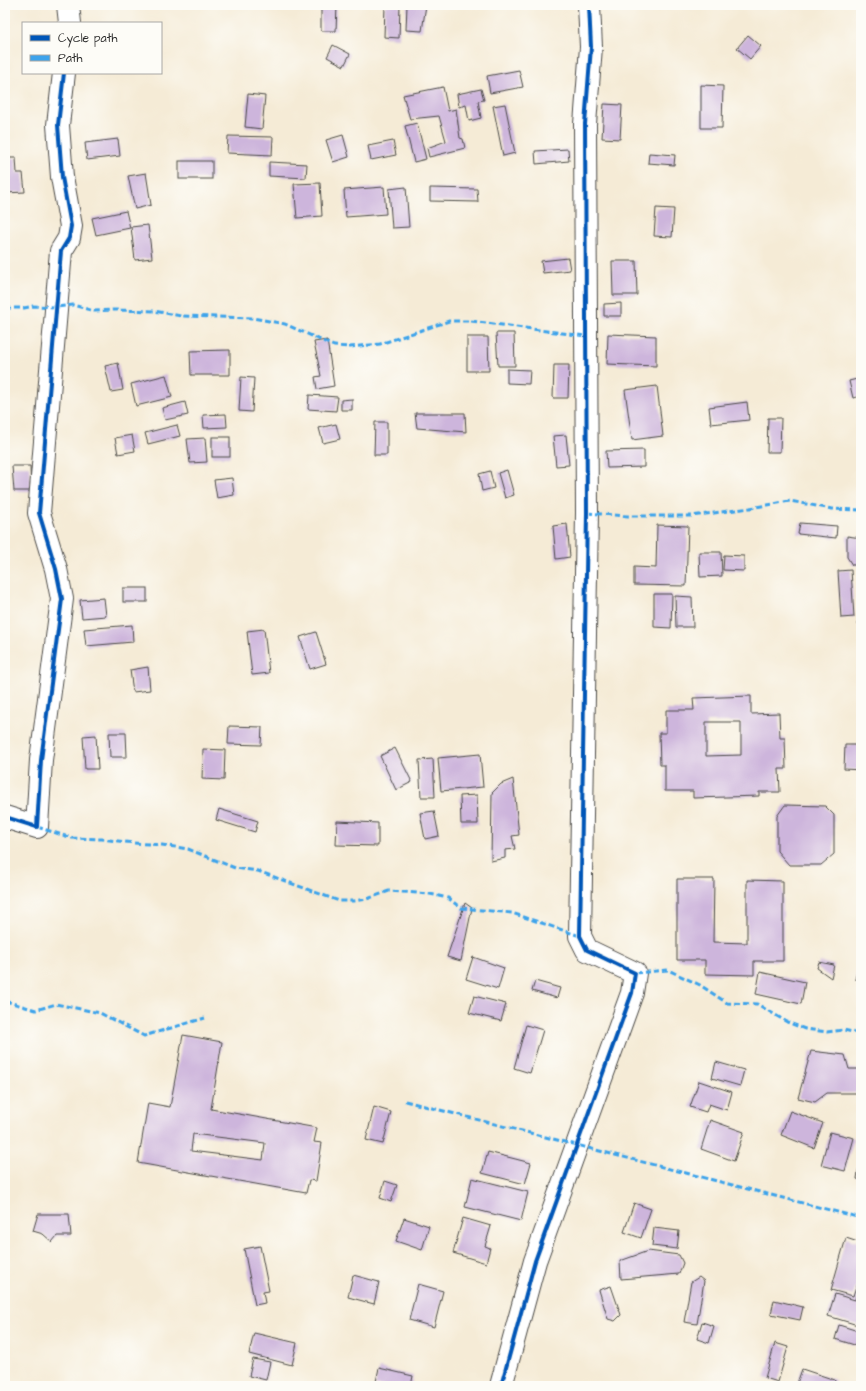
<svg xmlns="http://www.w3.org/2000/svg" width="866" height="1391" font-family="'Architects Daughter',sans-serif">
<style>
.building{fill:#cdb5dc;fill-rule:evenodd}
.lines{fill:none;stroke-linecap:round;stroke-linejoin:round}
.minor-casing{stroke:#494845;stroke-width:24}
.minor{stroke:#fff;stroke-width:22}
.quiet{stroke:#3ea3eb;stroke-width:3;stroke-dasharray:6 3;stroke-linecap:butt}
.cycleway-casing{stroke:#fdfcf7;stroke-width:6}
.cycleway{stroke:#0057b8;stroke-width:4}
</style>
<rect width="100%" height="100%" fill="#fdfcf7"/>
<filter id="ink" filterUnits="userSpaceOnUse"><feTurbulence type="fractalNoise" baseFrequency=".025" numOctaves="2"/><feDisplacementMap in="SourceGraphic" scale="8" xChannelSelector="R" yChannelSelector="G"/><feConvolveMatrix kernelMatrix="1 2 1 2 8 2 1 2 1" color-interpolation-filters="sRGB"/></filter>
<filter id="wash" filterUnits="userSpaceOnUse"><feTurbulence type="fractalNoise" baseFrequency=".012" numOctaves="4" result="noise"/><feDisplacementMap in="SourceGraphic" scale="16" xChannelSelector="R" yChannelSelector="G"/><feGaussianBlur stdDeviation="0.9" result="paint"/><feColorMatrix in="noise" values="0 0 0 0 0 0 0 0 0 0 0 0 0 0 0 0 0 1.4 0 .05"/><feComposite in="paint" operator="in"/></filter>
<g filter="url(#wash)">
<rect width="100%" height="100%" fill="#f5ebd6"/>
<g id="blocks">
<!-- building -->
<g class="building">
<path d="M321,5H337L336,31H321Z"/>
<path d="M385,5H400L399,38L384,37Z"/>
<path d="M407,5H426L422,31L406,30Z"/>
<path d="M748,35L761,46L750,59L737,48Z"/>
<path d="M333,45L350,54L344,66L327,57Z"/>
<path d="M519,70L523,87L490,93L487,76Z"/>
<path d="M701,85L723,86L722,128H701Z"/>
<path d="M443,87L448,111L456,109L460,138L463,139L465,148L429,157L427,148L446,141L439,116L410,119L403,95Z"/>
<path d="M481,89L484,100L478,101L481,118L469,121L466,105L459,107L457,94Z"/>
<path d="M248,94L265,96L262,129L245,127Z"/>
<path d="M505,104L515,153L503,156L493,106Z"/>
<path d="M604,104L622,105L620,139L602,138Z"/>
<path d="M417,123L426,159L414,162L405,126Z"/>
<path d="M343,135L349,157L333,162L326,140Z"/>
<path d="M228,136L273,137L272,155L227,153Z"/>
<path d="M118,139L120,156L87,160L85,143Z"/>
<path d="M393,141L396,155L371,160L368,146Z"/>
<path d="M568,149L569,161L536,164L535,151Z"/>
<path d="M649,153L675,155L674,165L648,163Z"/>
<path d="M5,158H16L17,173H23L25,192L5,193Z"/>
<rect x="179" y="161" width="33" height="18"/>
<path d="M269,162L307,164L306,178L269,176Z"/>
<path d="M146,173L151,205L135,209L128,176Z"/>
<path d="M320,183L322,216L297,218L294,184Z"/>
<path d="M384,187L386,214L346,217L344,190Z"/>
<path d="M406,187L409,227L392,228L389,189Z"/>
<path d="M430,188L477,189L478,202L430,201Z"/>
<path d="M656,208L674,209L672,237L654,236Z"/>
<path d="M126,211L130,228L96,235L92,218Z"/>
<path d="M148,225L152,258L135,260L131,227Z"/>
<path d="M568,258L570,270L543,273L541,261Z"/>
<path d="M612,261H636L637,295H613Z"/>
<path d="M621,303V316H604V304Z"/>
<path d="M496,333H514L515,366H498Z"/>
<path d="M608,334L656,336V366L607,364Z"/>
<path d="M467,337H488L489,371H467Z"/>
<path d="M327,340L334,386L317,389L315,377L321,376L314,342Z"/>
<path d="M230,350V375H191L190,351Z"/>
<path d="M118,363L123,390L111,392L105,366Z"/>
<path d="M554,365H569L568,398H553Z"/>
<path d="M507,369L530,370L529,384L507,383Z"/>
<path d="M166,375L172,397L136,406L131,384Z"/>
<path d="M241,377L254,378L252,412L239,411Z"/>
<path d="M861,378V396L853,398L849,381Z"/>
<path d="M657,386L663,436L632,440L625,390Z"/>
<path d="M309,395L338,397L336,411L308,409Z"/>
<path d="M352,399V410H341V400Z"/>
<path d="M185,402L188,415L165,420L162,408Z"/>
<path d="M747,402L749,420L711,424L709,407Z"/>
<path d="M415,413H465L466,432L417,428Z"/>
<path d="M226,414L227,427L204,428L203,415Z"/>
<path d="M768,418H781L780,452H767Z"/>
<path d="M375,422H387V455H374Z"/>
<path d="M336,424L340,439L323,443L319,428Z"/>
<path d="M177,425L180,436L148,444L145,433Z"/>
<path d="M132,435L135,451L118,454L115,438Z"/>
<path d="M566,435L569,465L556,466L553,436Z"/>
<rect x="212" y="437" width="18" height="20"/>
<path d="M205,438L207,462L190,463L187,439Z"/>
<path d="M644,450V467L607,468L606,451Z"/>
<path d="M12,466H30L31,491H14Z"/>
<path d="M507,470L514,495L505,498L498,473Z"/>
<path d="M490,471L494,488L482,491L479,474Z"/>
<path d="M232,478L234,495L217,498L214,480Z"/>
<path d="M800,523L837,526L836,538L798,534Z"/>
<path d="M567,524L570,557L556,559L553,526Z"/>
<path d="M657,525L688,526L686,586L634,585V567L656,568Z"/>
<path d="M847,536L861,538V565H852L847,557Z"/>
<path d="M699,552H721L722,576L700,577Z"/>
<path d="M724,555L744,556V571L723,570Z"/>
<path d="M851,570L854,617L841,618L838,571Z"/>
<rect x="123" y="588" width="24" height="14"/>
<path d="M654,594H672L671,628L654,627Z"/>
<path d="M859,594H861V625H858Z"/>
<path d="M675,596L692,597L693,627H676Z"/>
<path d="M104,598L106,616L82,618L80,600Z"/>
<path d="M132,625L133,642L86,646L84,629Z"/>
<path d="M264,629L269,673L252,675L247,631Z"/>
<path d="M316,632L326,664L310,669L300,637Z"/>
<path d="M148,667L150,690L133,692L130,670Z"/>
<path d="M751,696V714L779,713L780,738H785L786,769H779L780,792H759V796L693,798V791H665V765H660L659,733H666V710H694L693,698ZM706,722H741V755L706,756Z"/>
<path d="M229,726L262,727L261,745L228,744Z"/>
<path d="M109,733H126L127,757H110Z"/>
<path d="M96,735L98,769H85L83,736Z"/>
<path d="M845,745H861V770L844,769Z"/>
<path d="M395,748L412,782L396,790L380,756Z"/>
<path d="M203,749L225,750L224,780L202,779Z"/>
<path d="M480,754L483,787L441,791L438,758Z"/>
<path d="M433,759L435,797H421L419,760Z"/>
<path d="M513,779L519,835L512,836L515,849L505,850V858L491,861L492,793L501,784Z"/>
<path d="M477,795L478,824H461L460,796Z"/>
<path d="M785,805L825,806L834,815V854L821,865H789L777,851V816Z"/>
<path d="M219,809L258,821L255,832L216,820Z"/>
<path d="M434,811L439,836L425,839L420,813Z"/>
<path d="M337,821L378,823V846L336,845Z"/>
<path d="M677,879H714L713,942L747,943V880L783,881V961H754V975L705,974V960H677Z"/>
<path d="M860,884H861V907H859Z"/>
<path d="M465,903L472,908L461,961L447,957Z"/>
<path d="M473,957L504,968L498,989L466,979Z"/>
<path d="M861,959V980L855,979Z"/>
<path d="M819,962L834,965L831,978L817,968Z"/>
<path d="M760,972L805,982L801,1004L756,994Z"/>
<path d="M535,981L560,988L557,998L532,991Z"/>
<path d="M474,996L506,1004L501,1021L469,1013Z"/>
<path d="M526,1025L543,1030L530,1073L514,1068Z"/>
<path d="M183,1035L222,1042L211,1109L317,1128L314,1142L322,1143L316,1181L309,1180L306,1193L138,1163L148,1103L170,1107ZM193,1134L265,1143L263,1160L191,1151Z"/>
<path d="M811,1051L845,1055L849,1069H861V1075L857,1093H827L815,1102L798,1098Z"/>
<path d="M716,1062L744,1070L740,1086L712,1078Z"/>
<path d="M699,1081L732,1092L727,1110L709,1104L706,1112L690,1107Z"/>
<path d="M374,1107L391,1112L383,1144L366,1140Z"/>
<path d="M790,1111L823,1123L814,1148L781,1135Z"/>
<path d="M710,1120L744,1132L734,1161L701,1149Z"/>
<path d="M830,1132L854,1138L845,1171L821,1165Z"/>
<path d="M488,1152L531,1163L525,1184L482,1173Z"/>
<path d="M860,1158H861V1180L857,1179Z"/>
<path d="M472,1178L528,1192L521,1221L465,1207Z"/>
<path d="M385,1181L397,1185L391,1202L380,1198Z"/>
<path d="M634,1203L651,1209L641,1238L624,1232Z"/>
<path d="M38,1214H69L71,1236H57L52,1242L43,1234L33,1231Z"/>
<path d="M404,1218L429,1226L422,1250L396,1241Z"/>
<path d="M463,1218L491,1226L485,1246L490,1248L486,1263L453,1253Z"/>
<path d="M654,1228L679,1231L677,1249L652,1246Z"/>
<path d="M846,1238L861,1243V1287L856,1286L853,1296L831,1290Z"/>
<path d="M260,1246L269,1291L263,1292L265,1303L255,1305L244,1249Z"/>
<path d="M648,1251L679,1255L683,1263L679,1274L621,1279L620,1261Z"/>
<path d="M353,1275L379,1282L374,1304L348,1297Z"/>
<path d="M699,1277L704,1281L697,1324L684,1322L691,1282Z"/>
<path d="M418,1284L443,1291L434,1327L409,1320Z"/>
<path d="M611,1286L621,1315L615,1321L608,1319L599,1290Z"/>
<path d="M858,1289L861,1290V1326L828,1316L835,1294L855,1300Z"/>
<path d="M774,1300L803,1307L800,1320L771,1314Z"/>
<path d="M702,1322L714,1326L709,1343L697,1339Z"/>
<path d="M839,1325L861,1332V1347L835,1339Z"/>
<path d="M254,1333L297,1343L292,1365L249,1354Z"/>
<path d="M775,1343L788,1347L778,1382L765,1378Z"/>
<path d="M253,1359L270,1362L266,1380L249,1376Z"/>
<path d="M379,1368L413,1376L411,1386H375Z"/>
<path d="M802,1369L835,1380L833,1386H796Z"/>
</g>
</g>
</g>
<g filter="url(#ink)">
<use href="#blocks" fill-opacity="0" stroke="#494845" stroke-width="1"/>
<g class="lines">
<defs>
<g id="minor">
<path d="M68,5L70,23"/>
<path d="M5,817L37,827L41,760L62,599L56,569L39,513L61,251L69,238L71,226L62,177L58,125L64,73"/>
<path d="M501,1386L535,1261L632,993L635,973L587,950L580,936L587,513L585,124L591,47L589,5"/>
</g>
</defs>
<!-- minor casing -->
<use href="#minor" class="minor-casing"/>
<!-- minor -->
<use href="#minor" class="minor"/>
<!-- quiet -->
<g class="quiet">
<path d="M5,308H24L33,306L56,307L73,305L94,311L114,310L154,311L181,316L253,318L285,324L334,346L350,347L380,344L449,321H471L585,336"/>
<path d="M587,513L628,516H692L750,508L790,501L832,509L861,510"/>
<path d="M37,827L72,838L102,839L134,843L162,845L188,849L235,868L258,871L339,901H354L367,899L389,891L430,894L448,898L461,908L512,913L580,936"/>
<path d="M635,973L668,970L700,985L727,1003L757,1004L787,1022L805,1029L827,1032L844,1030L861,1034"/>
<path d="M5,1001L36,1010L56,1004L100,1013L144,1036L205,1018"/>
<path d="M405,1101L861,1218"/>
</g>
<defs>
<g id="cycleway">
<path d="M5,817L37,827L41,760L62,599L56,569L39,513L61,251L69,238L71,226L62,177L58,125L64,73"/>
<path d="M501,1386L535,1261L632,993L635,973L587,950L580,936L587,513L585,124L591,47L589,5"/>
</g>
</defs>
<!-- cycleway casing -->
<use href="#cycleway" class="cycleway-casing"/>
<!-- cycleway -->
<use href="#cycleway" class="cycleway"/>
</g>
</g>
<!-- margin -->
<rect width="866" height="1391" fill="none" stroke="#fdfcf7" stroke-width="20"/>
<!-- legend -->
<rect x="22" y="22" width="140" height="52" fill="#fdfcf7" stroke="#a9a8a5"/>
<rect x="30" y="35" width="20" height="6" fill="#0057b8" stroke="#a9a8a5"/>
<text x="58" y="42" font-size="12" fill="#2b2b2b">Cycle path</text>
<rect x="30" y="55" width="20" height="6" fill="#3ea3eb" stroke="#a9a8a5"/>
<text x="58" y="62" font-size="12" fill="#2b2b2b">Path</text>
</svg>
